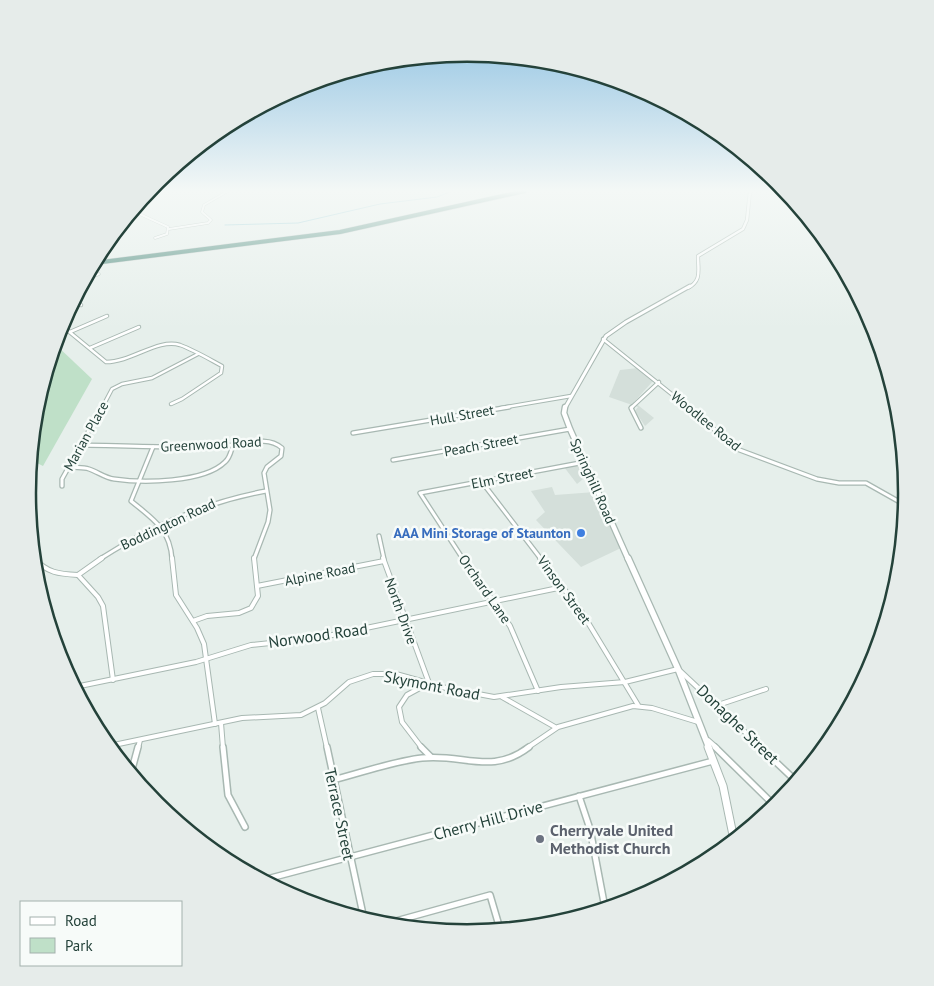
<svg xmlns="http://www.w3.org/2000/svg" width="934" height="986" font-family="'PT Sans',sans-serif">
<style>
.built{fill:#d4dfda}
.green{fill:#bfe0c8}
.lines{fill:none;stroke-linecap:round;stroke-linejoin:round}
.stream{stroke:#8ec9d4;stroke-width:1}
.minor-far4-casing{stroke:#a8b8b2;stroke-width:3}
.minor-far3-casing{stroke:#a8b8b2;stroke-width:4.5}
.minor-far2-casing{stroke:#a8b8b2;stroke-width:5.5}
.minor-far1-casing{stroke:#a8b8b2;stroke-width:6}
.minor-casing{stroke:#a8b8b2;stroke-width:8}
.tertiary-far4-casing{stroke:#a8b8b2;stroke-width:4}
.tertiary-far3-casing{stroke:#a8b8b2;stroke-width:5}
.tertiary-far2-casing{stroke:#a8b8b2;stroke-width:7}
.tertiary-far1-casing{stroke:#a8b8b2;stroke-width:8}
.tertiary-casing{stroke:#a8b8b2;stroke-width:9}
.trunk-casing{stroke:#c2cac8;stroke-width:5}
.minor-far4{stroke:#fff;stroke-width:2}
.minor-far3{stroke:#fff;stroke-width:2.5}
.minor-far2{stroke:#fff;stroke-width:3}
.minor-far1{stroke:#fff;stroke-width:4}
.minor{stroke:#fff;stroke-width:5}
.tertiary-far4{stroke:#fff;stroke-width:2.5}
.tertiary-far3{stroke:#fff;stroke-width:3}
.tertiary-far2{stroke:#fff;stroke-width:4.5}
.tertiary-far1{stroke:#fff;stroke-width:5.5}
.tertiary{stroke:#fff;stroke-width:7}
.trunk{stroke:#4c8a7c;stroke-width:4}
.shop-dot{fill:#3f7fe0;stroke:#f7fbf9;stroke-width:2}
.worship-dot{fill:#6b7280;stroke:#f7fbf9;stroke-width:2}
.labels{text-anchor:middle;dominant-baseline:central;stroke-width:5;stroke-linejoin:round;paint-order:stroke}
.street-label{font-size:14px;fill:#24423a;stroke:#f7fbf9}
.shop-label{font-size:14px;font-weight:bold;fill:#366cbe;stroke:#f7fbf9;text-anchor:end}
.near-street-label{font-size:16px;fill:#24423a;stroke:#f7fbf9}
.near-worship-label{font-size:16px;font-weight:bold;fill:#5b616d;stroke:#f7fbf9;text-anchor:start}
.rim{fill:none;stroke:#24423a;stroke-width:2.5}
</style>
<rect width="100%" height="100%" fill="#e6efeb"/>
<!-- built -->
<g class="built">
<path d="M638,368L653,381L634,402L654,418L645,426L635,411L638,407L609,397L620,370Z"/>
<path d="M583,464L588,475L577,484L564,467Z"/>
<path d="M552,487L555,495L595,492L621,548L581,567L536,520L545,512L531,491Z"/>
</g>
<!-- green -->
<path class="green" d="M55,344L92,379L43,466L31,460L36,407Z"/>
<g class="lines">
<!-- stream -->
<path class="stream" d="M225,225L298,223L380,204L437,197L452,191"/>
<defs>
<g id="minor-far4">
<path d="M133,211L168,227L167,234L155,238"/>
<path d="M169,229L208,223L211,220L202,212L204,205L228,191"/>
<path d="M85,280L99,274"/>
</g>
<g id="minor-far3">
<path d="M73,302L81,305"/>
<path d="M61,325L106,362C132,362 158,338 180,345C194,350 209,359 222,366L221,373L182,399L171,404"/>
<path d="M70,332L107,316"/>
<path d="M603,339L689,408"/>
<path d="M90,348L139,327"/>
<path d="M102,408L112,389L122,384L152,378L198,354"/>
<path d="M501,408L571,396"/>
<path d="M631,408L659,382"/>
</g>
<g id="minor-far2">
<path d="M632,407L631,408L641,428"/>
<path d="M688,407L737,449L817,479L839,483H866L905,505"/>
<path d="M353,433L509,407"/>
<path d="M83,445C133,446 184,449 234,445C250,443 268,436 282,448L281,456L267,467L264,473L270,510L268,522L254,559"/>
<path d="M153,447L131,501C153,519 170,529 172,559"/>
<path d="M393,460L570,429"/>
<path d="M70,467C76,468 83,467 89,469C98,472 105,478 114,479C142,483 204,483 225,462C230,458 231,451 233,445"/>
<path d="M482,482L541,559"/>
<path d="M62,486V479L102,407"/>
<path d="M379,536L384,559"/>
<path d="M100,559C151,526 206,502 266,491"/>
<path d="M463,559L420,493L585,462"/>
</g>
<g id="minor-far1">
<path d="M34,558C47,573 59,574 78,575"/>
<path d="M172,558L176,595L197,628L204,644L215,724"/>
<path d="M383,558L429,683L407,695L399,707L402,722L422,748"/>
<path d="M463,558L510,626L538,691"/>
<path d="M540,558L581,611L638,705"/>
<path d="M78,575L102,558"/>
<path d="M78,575L98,597L103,606L113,680"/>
<path d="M257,586L384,561"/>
<path d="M193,621L207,616L239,613L251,608L258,596L254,558"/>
<path d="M75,687L196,662L251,645L318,638L563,587"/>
<path d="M502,697L555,727"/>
<path d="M718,705L766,689"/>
<path d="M318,708L327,748"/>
<path d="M221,723L223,748"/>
<path d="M708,740L717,748"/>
<path d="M109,746L242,718L301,715L325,703L349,682L373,674H396L446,688L494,697L561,687L625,682L678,669L762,748"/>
<path d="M138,748L140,740"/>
<path d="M527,748L558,727L633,706L652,708L698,722"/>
</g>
<g id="minor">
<path d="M223,747L228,795L245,827"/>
<path d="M327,747L364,919"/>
<path d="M421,747L430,756"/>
<path d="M715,747L775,806"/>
<path d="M760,747L796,781"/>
<path d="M131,773L138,747"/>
<path d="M333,780C361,773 394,761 422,758C463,753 491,776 529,747"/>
<path d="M579,796L590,829L605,908"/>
<path d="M263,880L713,761"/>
<path d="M385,924L490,895L500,929"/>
</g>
<path id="tertiary-far4" d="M688,288C702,280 698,271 698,256L743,229L747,220L750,191"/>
<path id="tertiary-far3" d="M565,408L606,336L626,322L690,286"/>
<path id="tertiary-far2" d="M565,407L564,413L570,429L628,559"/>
<path id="tertiary-far1" d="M628,558L678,669L709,748"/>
<path id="tertiary" d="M708,747L723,786L734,840"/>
<path id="trunk" d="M94,263L340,232L525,191"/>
</defs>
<!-- minor-far4 casing -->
<use href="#minor-far4" class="minor-far4-casing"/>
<!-- minor-far3 casing -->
<use href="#minor-far3" class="minor-far3-casing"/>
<!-- minor-far2 casing -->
<use href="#minor-far2" class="minor-far2-casing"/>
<!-- minor-far1 casing -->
<use href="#minor-far1" class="minor-far1-casing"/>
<!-- minor casing -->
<use href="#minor" class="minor-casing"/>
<!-- tertiary-far4 casing -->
<use href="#tertiary-far4" class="tertiary-far4-casing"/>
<!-- tertiary-far3 casing -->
<use href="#tertiary-far3" class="tertiary-far3-casing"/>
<!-- tertiary-far2 casing -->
<use href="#tertiary-far2" class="tertiary-far2-casing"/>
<!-- tertiary-far1 casing -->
<use href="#tertiary-far1" class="tertiary-far1-casing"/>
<!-- tertiary casing -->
<use href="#tertiary" class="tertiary-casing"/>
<!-- trunk casing -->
<use href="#trunk" class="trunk-casing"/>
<!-- minor-far4 -->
<use href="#minor-far4" class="minor-far4"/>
<!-- minor-far3 -->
<use href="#minor-far3" class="minor-far3"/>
<!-- minor-far2 -->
<use href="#minor-far2" class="minor-far2"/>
<!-- minor-far1 -->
<use href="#minor-far1" class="minor-far1"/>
<!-- minor -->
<use href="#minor" class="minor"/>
<!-- tertiary-far4 -->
<use href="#tertiary-far4" class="tertiary-far4"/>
<!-- tertiary-far3 -->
<use href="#tertiary-far3" class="tertiary-far3"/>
<!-- tertiary-far2 -->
<use href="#tertiary-far2" class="tertiary-far2"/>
<!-- tertiary-far1 -->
<use href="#tertiary-far1" class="tertiary-far1"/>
<!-- tertiary -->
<use href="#tertiary" class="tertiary"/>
<!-- trunk -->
<use href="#trunk" class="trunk"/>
</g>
<!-- sky -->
<linearGradient id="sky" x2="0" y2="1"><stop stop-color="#84bce0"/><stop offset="0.58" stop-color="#f4f8f6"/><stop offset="1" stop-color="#f4f8f6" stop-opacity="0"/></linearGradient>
<rect width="934" height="329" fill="url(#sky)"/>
<!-- markers -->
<circle class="shop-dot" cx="581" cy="533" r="5"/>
<circle class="worship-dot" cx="540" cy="839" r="5"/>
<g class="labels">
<!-- street labels -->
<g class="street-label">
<text transform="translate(462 415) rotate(-10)">Hull Street</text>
<text transform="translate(706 421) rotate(39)">Woodlee Road</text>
<text transform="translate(86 436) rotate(-61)">Marian Place</text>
<text transform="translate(211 444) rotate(-3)">Greenwood Road</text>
<text transform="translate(481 445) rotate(-10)">Peach Street</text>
<text transform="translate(502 478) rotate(-11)">Elm Street</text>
<text transform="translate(593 481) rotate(66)">Springhill Road</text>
<text transform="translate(168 524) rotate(-25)">Boddington Road</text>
<text transform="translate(320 574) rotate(-11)">Alpine Road</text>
<text transform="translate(485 589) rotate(55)">Orchard Lane</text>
<text transform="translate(564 590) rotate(54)">Vinson Street</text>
<text transform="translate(401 611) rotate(70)">North Drive</text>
</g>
<!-- shop labels -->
<g class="shop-label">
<text x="571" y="533">AAA Mini Storage of Staunton</text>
</g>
<!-- near-street labels -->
<g class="near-street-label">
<text transform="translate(318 635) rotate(-8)">Norwood Road</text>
<text transform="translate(432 685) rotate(11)">Skymont Road</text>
<text transform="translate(738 724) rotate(44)">Donaghe Street</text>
<text transform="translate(340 814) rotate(78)">Terrace Street</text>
<text transform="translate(488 820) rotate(-15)">Cherry Hill Drive</text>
</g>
<!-- near-worship labels -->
<g class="near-worship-label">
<text x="550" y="830">Cherryvale United<tspan x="550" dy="18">Methodist Church</tspan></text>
</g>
</g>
<!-- crop -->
<path d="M0 0H934V986H0ZM36 493a431 431 0 1 1 862 0a431 431 0 1 1-862 0Z" fill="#e6ecea" fill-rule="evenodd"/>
<path class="rim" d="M36 493a431 431 0 1 1 862 0a431 431 0 1 1-862 0Z"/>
<!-- legend -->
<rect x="20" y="901" width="162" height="65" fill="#f7fbf9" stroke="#a3b1ad"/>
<rect x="30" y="917" width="25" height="8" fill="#ffffff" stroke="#a3b1ad"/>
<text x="65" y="926" font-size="15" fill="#24423a">Road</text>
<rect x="30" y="938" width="25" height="15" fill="#bfe0c8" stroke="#a3b1ad"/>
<text x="65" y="951" font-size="15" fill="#24423a">Park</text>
</svg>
